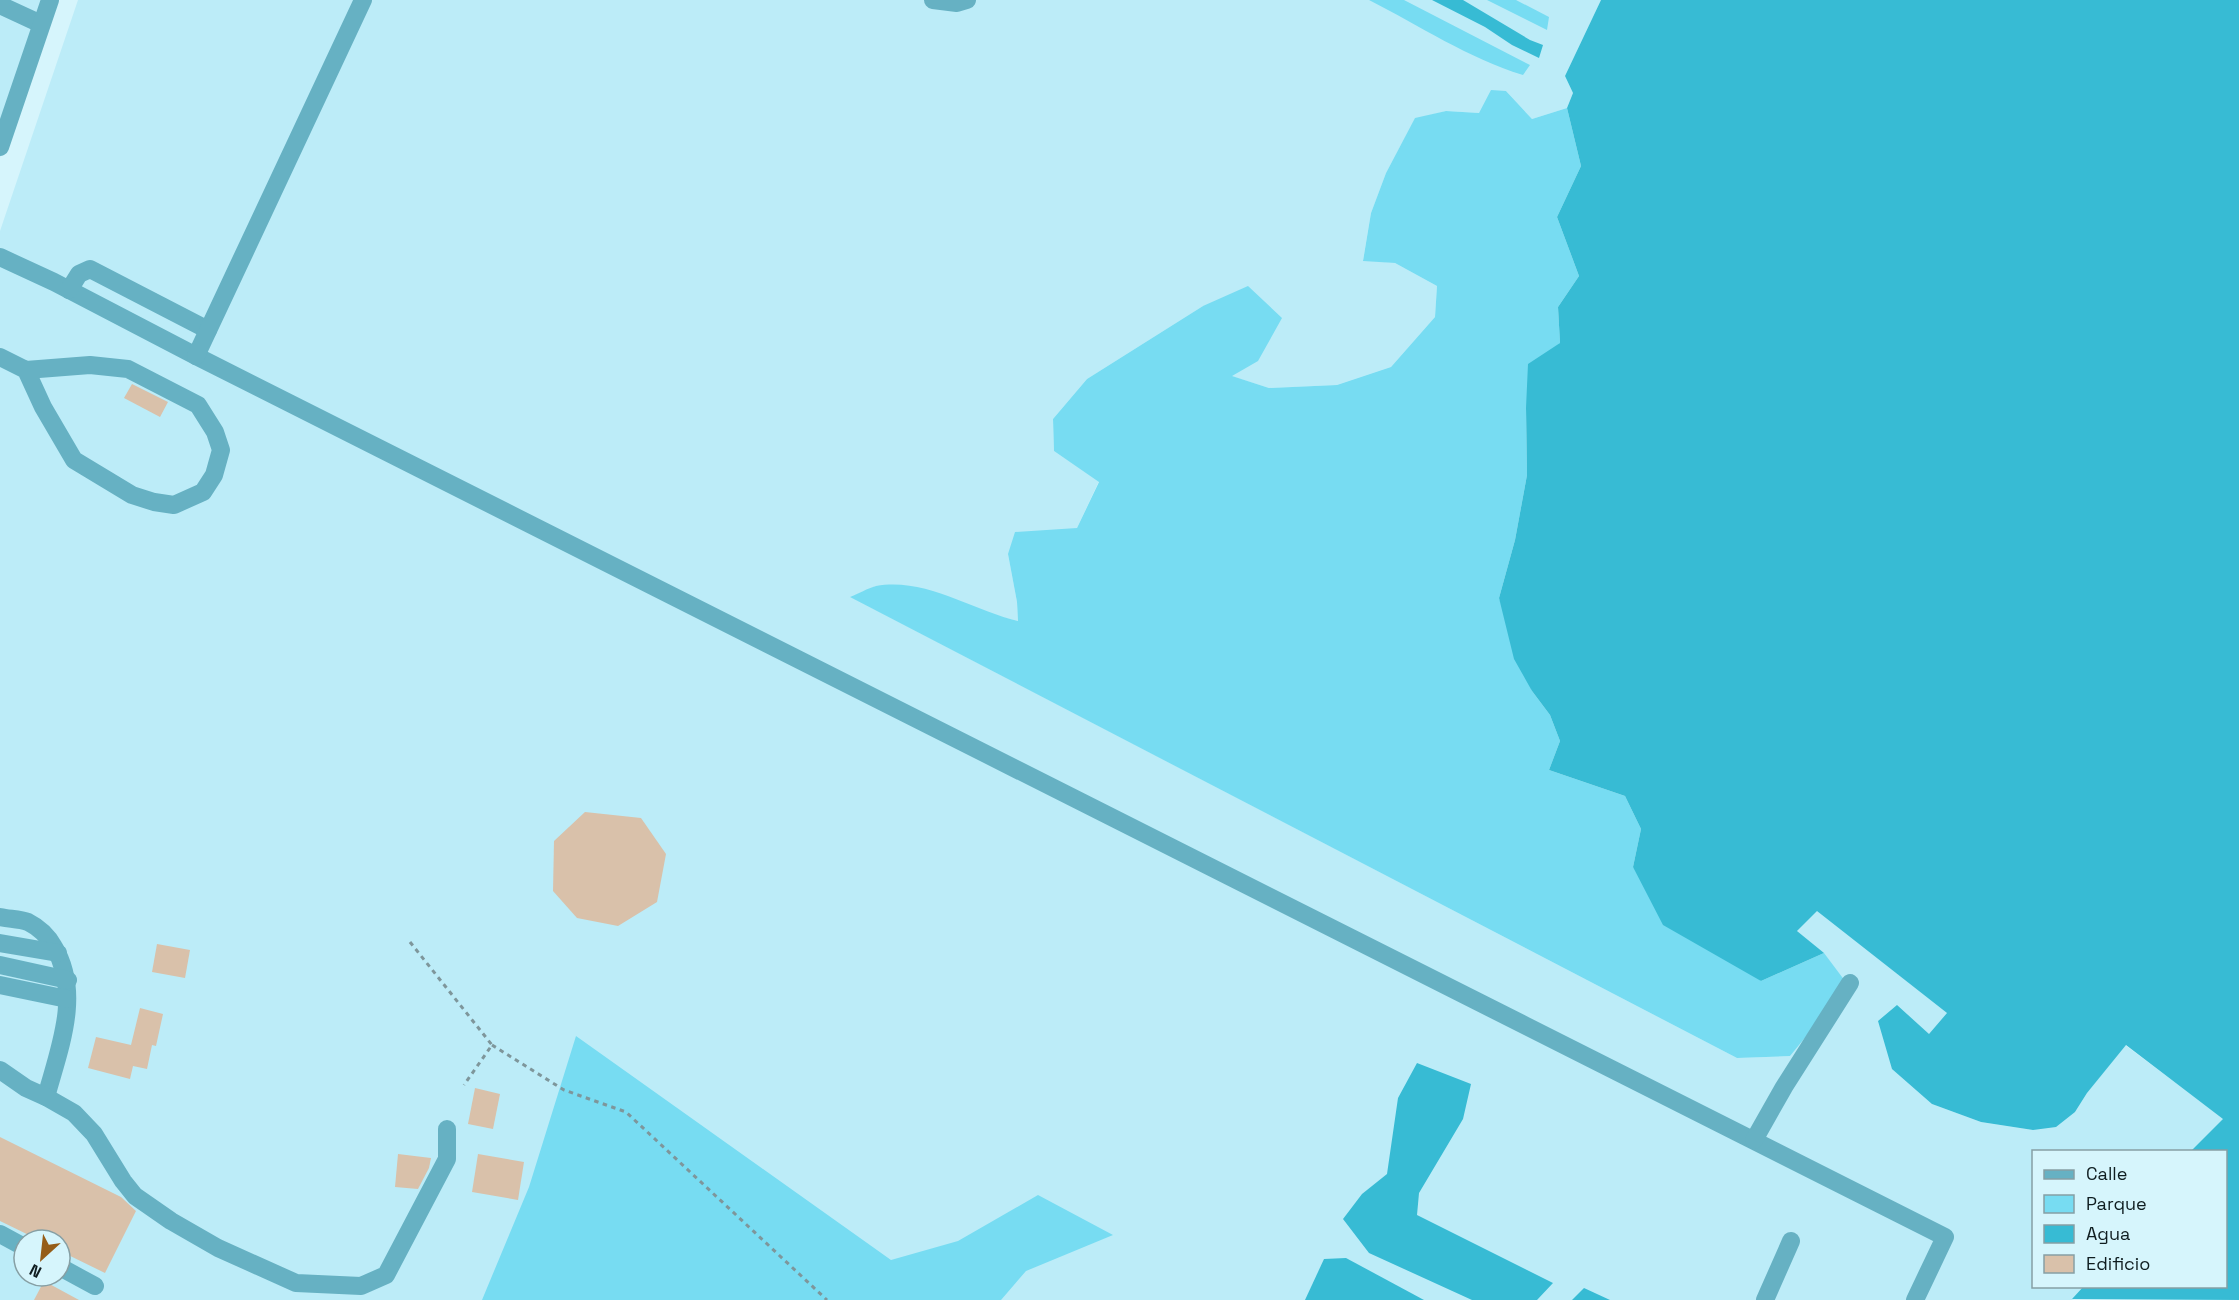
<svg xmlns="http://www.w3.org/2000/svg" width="2239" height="1300" font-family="'Space Grotesk',sans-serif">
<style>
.built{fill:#bcecf8;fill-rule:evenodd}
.green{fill:#77dcf2}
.water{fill:#37bbd4}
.building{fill:#d9c1aa}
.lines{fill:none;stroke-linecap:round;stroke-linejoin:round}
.path{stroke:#7e969b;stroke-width:3;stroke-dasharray:4.5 4.5;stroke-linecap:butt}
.minor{stroke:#66b1c3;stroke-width:18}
</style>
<rect width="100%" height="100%" fill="#d6f5fc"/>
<!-- built -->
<g class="built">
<path d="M0,0H54L0,158Z"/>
<path d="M78,0H1601L1565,76L1573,93L1567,108L1532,119L1506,91L1479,113L1446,111L1415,119L1386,173L1371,213L1363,260L1395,263L1437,286L1435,317L1391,367L1337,385L1269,388L1231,376L1203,306L1087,379L1053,419L1054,451L1099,481L1077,528L1008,554L1017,602L1018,621L876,586L851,597L1737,1058L1790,1056L1823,953L1797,931L1817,910L1947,1013L1929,1034L1932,1104L1981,1122L2033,1130L2075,1112L2087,1093L2125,1045L2224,1119L2191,1151L2034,1152V1286L2083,1287L2072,1299L2074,1300H0V231ZM24,1240H60V1276H24Z"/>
</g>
<!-- green -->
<g class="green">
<path d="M1369,0H1404L1530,65L1523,75C1468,58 1420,26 1369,0Z"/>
<path d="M1487,0H1516L1549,17L1547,30Z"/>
<path d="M1491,90L1506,91L1532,119L1567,108L1581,166L1557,217L1579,276L1558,307L1560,343L1526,408L1527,475L1515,540L1499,598L1532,691L1550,715L1560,741L1549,770L1625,796L1641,829L1633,867L1761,981L1824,953L1848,985L1790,1056L1737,1058L850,597C858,594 868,588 876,586C925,577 972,610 1018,621L1017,602L1008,554L1015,532L1077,528L1099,482L1054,451L1053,419L1087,379L1203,306L1248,286L1282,318L1258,361L1232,376L1269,388L1337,385L1391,367L1435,317L1437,286L1395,263L1363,261L1371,213L1386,173L1415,118L1446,111L1479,113Z"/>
<path d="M576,1036L891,1260L958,1241L1038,1195L1113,1235L1026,1271L1001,1300H482L529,1187Z"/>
</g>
<!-- water -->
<g class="water">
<path d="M1432,0H1463L1530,40L1543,45L1539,58L1512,45L1485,27Z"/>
<path d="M1601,0H2239V1300L2072,1299L2083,1287L2226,1286V1152L2191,1151L2223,1119L2126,1045L2087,1093L2075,1112L2056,1127L2033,1130L1981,1122L1932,1104L1892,1069L1878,1021L1897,1005L1929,1034L1947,1013L1817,911L1797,931L1824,953L1761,981L1663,925L1633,867L1641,829L1625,796L1549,770L1560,741L1550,715L1532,691L1514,659L1499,598L1515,540L1527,475L1526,408L1528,364L1560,343L1558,307L1579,276L1557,217L1581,166L1567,108L1573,93L1565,76Z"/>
<path d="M1417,1063L1471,1084L1463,1119L1419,1193L1417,1215L1553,1283L1537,1300H1472L1369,1253L1343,1219L1362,1194L1387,1174L1398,1098Z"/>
<path d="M1346,1258L1424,1300H1305L1324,1259Z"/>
<path d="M1584,1288L1610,1300H1572Z"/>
</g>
<!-- building -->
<g class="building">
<path d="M132,384L168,402L160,417L124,398Z"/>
<path d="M585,812L641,818L666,854L657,902L618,926L577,918L553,891L554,841Z"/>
<path d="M157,944L190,950L185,978L152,972Z"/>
<path d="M140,1008L163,1014L156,1046L152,1045L147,1069L133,1066L130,1079L88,1068L96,1037L131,1045Z"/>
<path d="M475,1088L500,1094L493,1129L468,1124Z"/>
<path d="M0,1137L121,1197L136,1211L105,1273L60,1251V1240H39L0,1221Z"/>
<path d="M398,1154L431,1158L429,1168L418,1189L395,1187Z"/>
<path d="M478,1154L524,1162L518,1200L472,1192Z"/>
<path d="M44,1281L79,1300H34Z"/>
</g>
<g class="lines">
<!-- path -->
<g class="path">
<path d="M410,942L492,1045L464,1085"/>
<path d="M492,1045L564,1090L626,1112L827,1300"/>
</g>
<!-- minor -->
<g class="minor">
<path d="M933,0L957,3L967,0"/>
<path d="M0,5L41,24"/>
<path d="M0,147L50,0"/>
<path d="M0,257L54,282L196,356L1945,1237L1915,1300"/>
<path d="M69,290L79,274L90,269L208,330"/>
<path d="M196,356L363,0"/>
<path d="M0,357L26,370L90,365L128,369L198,405L215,432L221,450L214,475L203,492L174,505L154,502L132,495L74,460L43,407L26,370"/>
<path d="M0,917C9,919 20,919 28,922C40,928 48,936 54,947C82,994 59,1049 46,1097"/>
<path d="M0,943L58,953"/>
<path d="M0,965L68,980"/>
<path d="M0,985L67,999"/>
<path d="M0,1070L26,1088L46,1097L74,1113L94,1134L123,1181L135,1196L171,1221L218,1248L296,1283L361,1286L386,1275L447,1159V1129"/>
<path d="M1754,1140L1784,1087L1850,983"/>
<path d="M0,1234L24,1247"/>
<path d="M60,1267L95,1286"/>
<path d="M1765,1300L1791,1241"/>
</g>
</g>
<!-- legend -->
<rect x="2032" y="1150" width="195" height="138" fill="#d6f5fc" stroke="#869fa4" stroke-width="1.5"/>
<rect x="2044" y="1170" width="30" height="9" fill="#66b1c3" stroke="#869fa4" stroke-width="1.5"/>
<text x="2086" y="1180" font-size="18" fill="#0f1d20">Calle</text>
<rect x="2044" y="1195" width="30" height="18" fill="#77dcf2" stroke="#869fa4" stroke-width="1.5"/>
<text x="2086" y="1210" font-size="18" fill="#0f1d20">Parque</text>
<rect x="2044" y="1225" width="30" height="18" fill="#37bbd4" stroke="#869fa4" stroke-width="1.5"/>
<text x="2086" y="1240" font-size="18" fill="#0f1d20">Agua</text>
<rect x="2044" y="1255" width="30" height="18" fill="#d9c1aa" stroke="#869fa4" stroke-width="1.5"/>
<text x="2086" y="1270" font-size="18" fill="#0f1d20">Edificio</text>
<!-- north arrow -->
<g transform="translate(42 1258) rotate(207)"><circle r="28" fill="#d6f5fc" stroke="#869fa4" stroke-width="1.5"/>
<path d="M0-4.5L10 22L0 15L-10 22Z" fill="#955d18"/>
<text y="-9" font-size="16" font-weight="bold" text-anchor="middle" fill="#0f1d20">N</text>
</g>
</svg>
